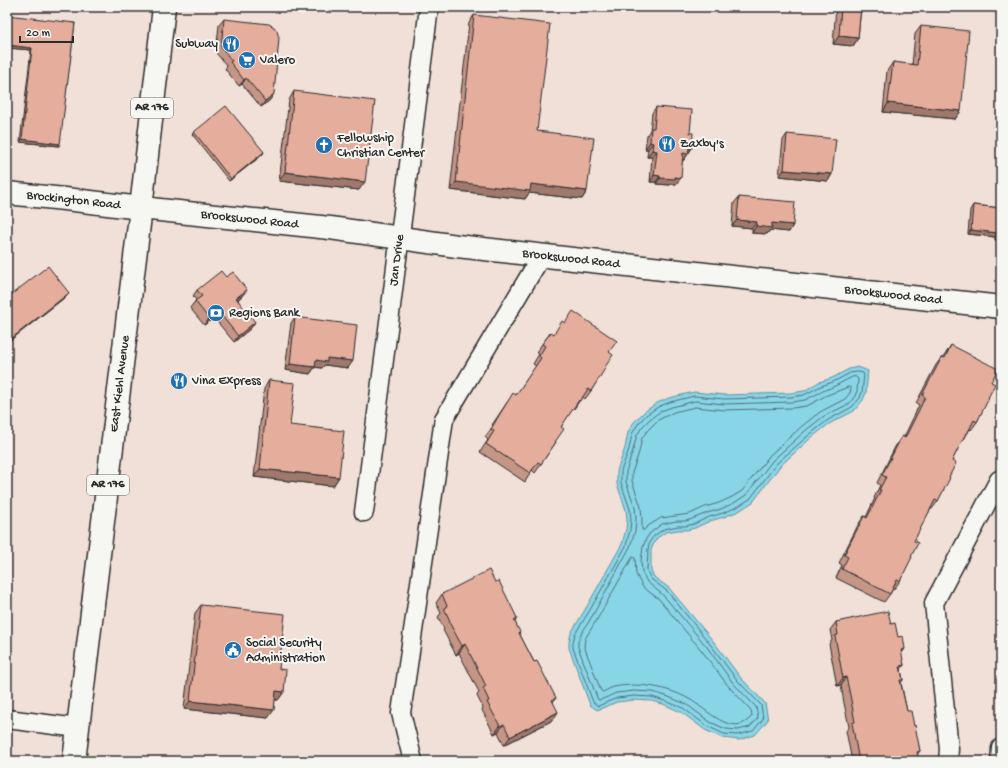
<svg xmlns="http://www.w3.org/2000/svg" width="1008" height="768" font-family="'Gochi Hand',sans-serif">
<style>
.water{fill:#88d5e7;stroke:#63919c}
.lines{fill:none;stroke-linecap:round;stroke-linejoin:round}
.shore{stroke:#506f76;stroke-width:1}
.minor-casing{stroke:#2b2b2b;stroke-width:21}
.secondary-casing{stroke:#2b2b2b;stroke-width:25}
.primary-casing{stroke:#2b2b2b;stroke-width:25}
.minor{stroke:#f6f6f2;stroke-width:18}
.secondary{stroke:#f6f6f2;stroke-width:22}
.primary{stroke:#f6f6f2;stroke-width:22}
.wall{fill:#c59586;stroke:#2b2b2b}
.shaded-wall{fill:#a0796d;stroke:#2b2b2b}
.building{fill:#e5ad9c;stroke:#2b2b2b}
.labels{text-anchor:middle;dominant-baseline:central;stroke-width:4;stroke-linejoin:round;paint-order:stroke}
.shield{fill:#f6f6f2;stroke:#686867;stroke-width:1}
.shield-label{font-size:12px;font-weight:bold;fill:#2b2b2b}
.poi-label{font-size:13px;fill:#2b2b2b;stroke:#f6f6f2;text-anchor:start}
.street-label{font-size:13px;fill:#2b2b2b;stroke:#f6f6f2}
</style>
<rect width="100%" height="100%" fill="#f1e0d8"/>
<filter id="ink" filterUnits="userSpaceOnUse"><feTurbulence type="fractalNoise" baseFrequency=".025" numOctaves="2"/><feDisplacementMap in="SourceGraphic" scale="8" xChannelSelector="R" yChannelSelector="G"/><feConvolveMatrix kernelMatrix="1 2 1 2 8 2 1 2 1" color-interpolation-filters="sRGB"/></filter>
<g filter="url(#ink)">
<!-- water -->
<path class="water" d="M858,367L868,371L866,393L863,400L854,411L829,424L811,438L780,466L753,502L739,511L724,517L710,521L695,528L687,530H678L666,532L657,538L654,543L651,550V571L654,577L669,588L714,642L740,677L765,703L768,720L755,735L739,740L723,738L705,730L681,712L663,704L651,701L634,700L617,702L597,710L590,705L569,648V642L571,633L586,608L622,544L626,529L627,520L626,510L617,484V471L625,448L628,432L634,422L644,412L657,403L669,398L694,392L724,395L791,393L804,391L819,382L832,378L849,369Z"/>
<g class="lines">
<!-- shore -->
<g class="shore">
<path d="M858,372L863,373L864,375L862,392L860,398L852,407L828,420L809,435L777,463L750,499L737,507L723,513L709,517L694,524L686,526H678L664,529L654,536L650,541L648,549L647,571L651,579L667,591L710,644L737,680L761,705L763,719L753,731L738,735L724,734L707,726L683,708L665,701L652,697L634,696L617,698L598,706L593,702L573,648V642L575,634L590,610L626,546L630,530L631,519L630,509L621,483V471L629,449L632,434L638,424L646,415L658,407L670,402L694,396L724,399L791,397L804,395L821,386L833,382L850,373Z"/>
<path d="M856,377L858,379L857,391L855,396L849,404L824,416L805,431L773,460L746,495L734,503L721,509L707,513L692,519L686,521H677L662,524L650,533L646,539L643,547L641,561L642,572L647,582L663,595L707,647L733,683L756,707L758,718L750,727L738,730L726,729L710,722L686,704L666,696L653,692L634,691L616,693L603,699L598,700L578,647V642L580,636L594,613L630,547L635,531L636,519L635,507L626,482V472L633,450L637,435L642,427L650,419L661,411L672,407L695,401L724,404L792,402L805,400L823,391L835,386L852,377Z"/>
<path d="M849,387L851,388L850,393L845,399L820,412L802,426L770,455L742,491L732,497L719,503L705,507L690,514L661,518L648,526L644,530H642V519L641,507L632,481V473L639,452L642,438L647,431L658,420L674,412L695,407L724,410L792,408L806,406L811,404L825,396Z"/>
<path d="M633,557L635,558L636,574L642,586L645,589L659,599L672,615L702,651L729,687L751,710L752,716C733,740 706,708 689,699C668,687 638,682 614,687C610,688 607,690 603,692L601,691L584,646L585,639L599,616Z"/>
</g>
<defs>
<g id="minor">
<path id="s1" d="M364,512L390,314L429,7"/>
<path d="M7,719L78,728"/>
<path d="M413,761L401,713L444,419L542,255"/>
<path d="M948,761L949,749L934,603L999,480H1001"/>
<path d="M1000,761L1001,748"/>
</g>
<g id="secondary">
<path id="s2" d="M7,193L74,200L141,208L330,228L457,246L1001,307"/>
</g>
<g id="primary">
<path id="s3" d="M74,761L141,208L164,7"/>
</g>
</defs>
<!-- minor casing -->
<use href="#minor" class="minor-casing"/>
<!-- secondary casing -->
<use href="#secondary" class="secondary-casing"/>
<!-- primary casing -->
<use href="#primary" class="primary-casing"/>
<!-- minor -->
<use href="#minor" class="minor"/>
<!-- secondary -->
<use href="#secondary" class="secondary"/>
<!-- primary -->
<use href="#primary" class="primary"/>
</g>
<!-- wall -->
<g class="wall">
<path d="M836,7H861L858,38L853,46L833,44Z"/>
<path d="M474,15L537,131L587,191L582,199L529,193L525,199L450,190L469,23Z"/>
<path d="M224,19L270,100L261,107L242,84L239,86L225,69L227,66L216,53L219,25Z"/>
<path d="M75,23L59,146L20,142L31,50L7,48Z"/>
<path d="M921,26L961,111L955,119L883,112L887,71L893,62L912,65L915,34Z"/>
<path d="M294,91L359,190L279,181L289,100Z"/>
<path d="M656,107L690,133L692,148L684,160H683L676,184H671L670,185L656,184V182H650L652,157H647L648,149H645L647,135L650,130L652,113Z"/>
<path d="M194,132L264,152L262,155L229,181L192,134Z"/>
<path d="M787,134L832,174L828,181L779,176L783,140Z"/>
<path d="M739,197L793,225L789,232L770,230L767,234L752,233V228L732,226L734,203Z"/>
<path d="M973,205L1001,208V241L995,240V237L968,234L970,210Z"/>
<path d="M197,290L242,296L238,300L251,328L234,342L214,318L204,325L190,308L196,300L193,296Z"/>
<path d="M295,317L348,368L325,365L322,368L315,367L310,374L285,370L291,323Z"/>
<path d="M551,332L553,334L609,352L605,367L591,391L585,399L582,397L574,409L573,408L561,427L555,442H556L535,473L532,470L525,482L480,452L488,440L485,437L493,426L492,425L508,401L516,395L536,366L533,364L539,354L536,352Z"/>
<path d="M951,345L991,382L988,398L977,422L971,430L970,429L967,434L961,442L952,461L949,477L938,501L932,509H931L925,518L914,541L911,557L900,581L894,589H893L890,594L884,602L836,578L842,565L839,563L858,525L864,516L866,517L875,498H874L880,485L877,483L896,445L902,436L904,437L913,418L919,405L916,403L936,365L942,357L943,358Z"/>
<path d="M269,380L290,425L339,477L333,486L254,477L264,389Z"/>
<path d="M495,582L517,618L515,622L519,633L534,662L556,698L553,702V720L504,745L498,732L494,734L482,710L483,708L477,696L479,692L459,653L456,655L443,630L444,629L438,617L441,613L436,603L442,594Z"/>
<path d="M201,605L279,669L284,692L278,700H275L268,718L184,709L195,613Z"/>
<path d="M836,622L891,624L901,654L904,665L901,669L903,680L901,683L907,711L914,726L920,751L917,755L919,761H852L846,731L849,727L844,703L841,685L837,686L829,644L832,640L830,630Z"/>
</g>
<!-- shaded-wall -->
<g class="shaded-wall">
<path d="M839,36L858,38L853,46L833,44Z"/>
<path d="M7,45L32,48L31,50L7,48Z"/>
<path d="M246,78L242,84L239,86L244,80Z"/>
<path d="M274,94L270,100L261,107L265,101Z"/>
<path d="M888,103L961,111L955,119L883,112Z"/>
<path d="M22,139L60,144L59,146L20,142Z"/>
<path d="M650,142L653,143L648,149H645Z"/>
<path d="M689,148H692L684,160L679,159L683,153Z"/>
<path d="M652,150L657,151L652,157H647Z"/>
<path d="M264,152L262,155L229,181L231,179Z"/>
<path d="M784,170L832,174L828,181L779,176Z"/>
<path d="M285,172L365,182L359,190L279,181Z"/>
<path d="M654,175L660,176L656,182H650Z"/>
<path d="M675,177L681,178L676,184H671L670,185L656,184L660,178Z"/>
<path d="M456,182L531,184L587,191L582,199L529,193L525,199L450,190Z"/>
<path d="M737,220L757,222L752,228L732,226Z"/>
<path d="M772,223L793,225L789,232L770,230L767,234L752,233L756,226Z"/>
<path d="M971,230L998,233L995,237L968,234Z"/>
<path d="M998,236H1001V241L995,240Z"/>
<path d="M247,290L242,296L232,304L236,298Z"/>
<path d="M69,293L68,295L7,343V342Z"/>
<path d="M218,311L214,318L204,325L209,319Z"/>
<path d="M255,322L251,328L234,342L238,336Z"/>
<path d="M327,358L353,361L348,368L325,365L322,368L311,367L316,360Z"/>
<path d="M290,364L315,367L310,374L285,370Z"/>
<path d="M260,469L339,477L333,486L254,477Z"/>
<path d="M465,644L459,653L456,655L462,646Z"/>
<path d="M905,649L899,657L901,650Z"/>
<path d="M904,665L898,673L900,666Z"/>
<path d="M846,677L841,685L837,686L843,678Z"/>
<path d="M276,691L284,692L278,700L270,699Z"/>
<path d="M190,701L274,710L268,718L184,709Z"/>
<path d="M558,712L553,720L504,745L510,737Z"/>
<path d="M504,724L498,732L494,734L500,726Z"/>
</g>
<!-- building -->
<g class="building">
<path d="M841,7H861L858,38L839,36Z"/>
<path d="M7,15L75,23L60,144L22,139L32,48L7,45Z"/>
<path d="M474,15L550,24L537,131L594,138L587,191L531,184L530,191L456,182Z"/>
<path d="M224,19L269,24L274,27L277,31L279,38L274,94L265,101L246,78L244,80L230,62L232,61L221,47Z"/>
<path d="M921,26L969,31L961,111L888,103L893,62L917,65Z"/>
<path d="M294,91L375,101L365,182L285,172Z"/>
<path d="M226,106L264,152L231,179L194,132Z"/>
<path d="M656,107L692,110L690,133H693L692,148H689L688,154L683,153L681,178L675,177V179L660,178V176L654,175L657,151L652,150L653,143L650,142L651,128H654Z"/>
<path d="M787,134L836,139L832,174L784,170Z"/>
<path d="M739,197L795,202L793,225L772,223V228L756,226L757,222L737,220Z"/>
<path d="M973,205L1001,208V236H998V233L971,230Z"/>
<path d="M48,266L69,293L7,342V298Z"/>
<path d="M221,271L226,277L233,272L247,290L236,298L255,322L238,336L218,311L209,319L195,301L202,296L197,290Z"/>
<path d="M573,311L617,341L609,352L613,355L605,367H606L591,391L588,389L580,401L579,400L561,427L564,429L555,442H556L541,464L538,462L530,473L486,444L494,431L491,429L498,417L513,393L516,395L541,358L539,356L545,346L542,344L551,332L554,334L562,321L565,323Z"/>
<path d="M295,317L357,325L353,361L327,358V362L316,360L315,367L290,364Z"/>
<path d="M951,345L998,369L991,382L995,384L988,398H989L977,422L974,420L967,434L966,433L952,461L956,463L949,477L950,478L938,501L935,500L928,514L914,541L918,543L911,557H912L900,581L897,580L890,594L842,569L848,557L844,555L864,516L867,518L881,490H879L886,477L882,475L902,436L905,438L919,410L925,397L922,395L942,357L945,358Z"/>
<path d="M269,380L295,383L290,425L344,431L339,477L260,469Z"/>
<path d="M489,570L495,582L499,581L517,618L514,620L520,632L519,633L534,662L537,661L556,698L552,700L558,712L510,737L504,724L500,726L487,702L489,701L483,688L486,686L465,644L462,646L449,622L450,621L444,608L447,606L442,594Z"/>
<path d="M201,605L285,614L279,669L286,670L284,692L276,691L274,710L190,701Z"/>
<path d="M888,611L891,624L895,623L898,637L903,636L905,649L901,650L904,665L900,666L903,680H900L907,711H911L914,726L915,725L920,751L917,752L919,761H859L852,723L855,722L850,695L846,677L843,678L835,636L838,635L836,622Z"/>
</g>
</g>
<!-- icons -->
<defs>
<symbol id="restaurant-disc" viewBox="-11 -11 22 22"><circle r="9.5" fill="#1f6fb2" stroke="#f6f6f2"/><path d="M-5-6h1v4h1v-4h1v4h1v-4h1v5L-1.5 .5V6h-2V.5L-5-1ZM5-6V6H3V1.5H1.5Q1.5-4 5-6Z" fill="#fff"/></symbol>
<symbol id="supermarket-disc" viewBox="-11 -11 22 22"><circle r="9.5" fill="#1f6fb2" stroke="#f6f6f2"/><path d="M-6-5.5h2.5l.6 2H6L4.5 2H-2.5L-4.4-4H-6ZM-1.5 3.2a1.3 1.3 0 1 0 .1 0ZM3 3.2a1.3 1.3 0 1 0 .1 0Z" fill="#fff"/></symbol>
<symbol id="church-disc" viewBox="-11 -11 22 22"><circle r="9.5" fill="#1f6fb2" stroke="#f6f6f2"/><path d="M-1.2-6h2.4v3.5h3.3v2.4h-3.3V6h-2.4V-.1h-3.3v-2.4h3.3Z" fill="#fff"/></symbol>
<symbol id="bank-disc" viewBox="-11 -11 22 22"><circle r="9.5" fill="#1f6fb2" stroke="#f6f6f2"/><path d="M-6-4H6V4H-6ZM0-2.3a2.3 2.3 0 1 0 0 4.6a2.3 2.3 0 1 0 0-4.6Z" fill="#fff"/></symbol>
<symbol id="civic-disc" viewBox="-11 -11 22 22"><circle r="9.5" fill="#1f6fb2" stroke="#f6f6f2"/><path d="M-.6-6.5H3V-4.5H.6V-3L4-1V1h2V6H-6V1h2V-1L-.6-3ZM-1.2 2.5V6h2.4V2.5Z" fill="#fff"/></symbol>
</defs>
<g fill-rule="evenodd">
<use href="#restaurant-disc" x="221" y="34" width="20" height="20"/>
<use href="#supermarket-disc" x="237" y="50" width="20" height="20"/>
<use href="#restaurant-disc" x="657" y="134" width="20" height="20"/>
<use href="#church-disc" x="314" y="135" width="20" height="20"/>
<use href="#bank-disc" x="206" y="303" width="20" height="20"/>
<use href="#restaurant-disc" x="169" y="371" width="20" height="20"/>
<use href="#civic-disc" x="223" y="640" width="20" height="20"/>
</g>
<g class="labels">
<!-- shield labels -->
<g class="shield">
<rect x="131" y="98" width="42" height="20" rx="3"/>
<rect x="87" y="475" width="42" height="20" rx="3"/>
</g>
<g class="shield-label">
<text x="152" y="108">AR 176</text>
<text x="108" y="485">AR 176</text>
</g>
<!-- poi labels -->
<g class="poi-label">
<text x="218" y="44" text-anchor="end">Subway</text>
<text x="260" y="60">Valero</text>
<text x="337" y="138">Fellowship<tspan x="337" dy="15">Christian Center</tspan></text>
<text x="680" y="144">Zaxby's</text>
<text x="229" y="313">Regions Bank</text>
<text x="192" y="381">Vina Express</text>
<text x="246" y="643">Social Security<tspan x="246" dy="15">Administration</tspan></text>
</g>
<!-- street labels -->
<g class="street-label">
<text stroke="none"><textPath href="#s2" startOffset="67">Brockington Road</textPath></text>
<text stroke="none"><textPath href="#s2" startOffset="244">Brookswood Road</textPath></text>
<text stroke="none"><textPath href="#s2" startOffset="568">Brookswood Road</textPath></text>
<text stroke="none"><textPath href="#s1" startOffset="254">Jan Drive</textPath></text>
<text stroke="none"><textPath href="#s2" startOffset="892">Brookswood Road</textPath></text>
<text stroke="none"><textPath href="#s3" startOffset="380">East Kiehl Avenue</textPath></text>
</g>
</g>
<!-- margin -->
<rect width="1008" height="768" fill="none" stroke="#f6f6f2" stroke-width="24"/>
<rect x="12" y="12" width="984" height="744" fill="none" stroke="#2b2b2b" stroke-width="1.5" filter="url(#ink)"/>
<!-- scale -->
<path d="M20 36v6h53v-6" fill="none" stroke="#2b2b2b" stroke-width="2"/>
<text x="26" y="36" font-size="12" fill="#2b2b2b" stroke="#f6f6f2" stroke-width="3" paint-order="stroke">20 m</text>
</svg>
